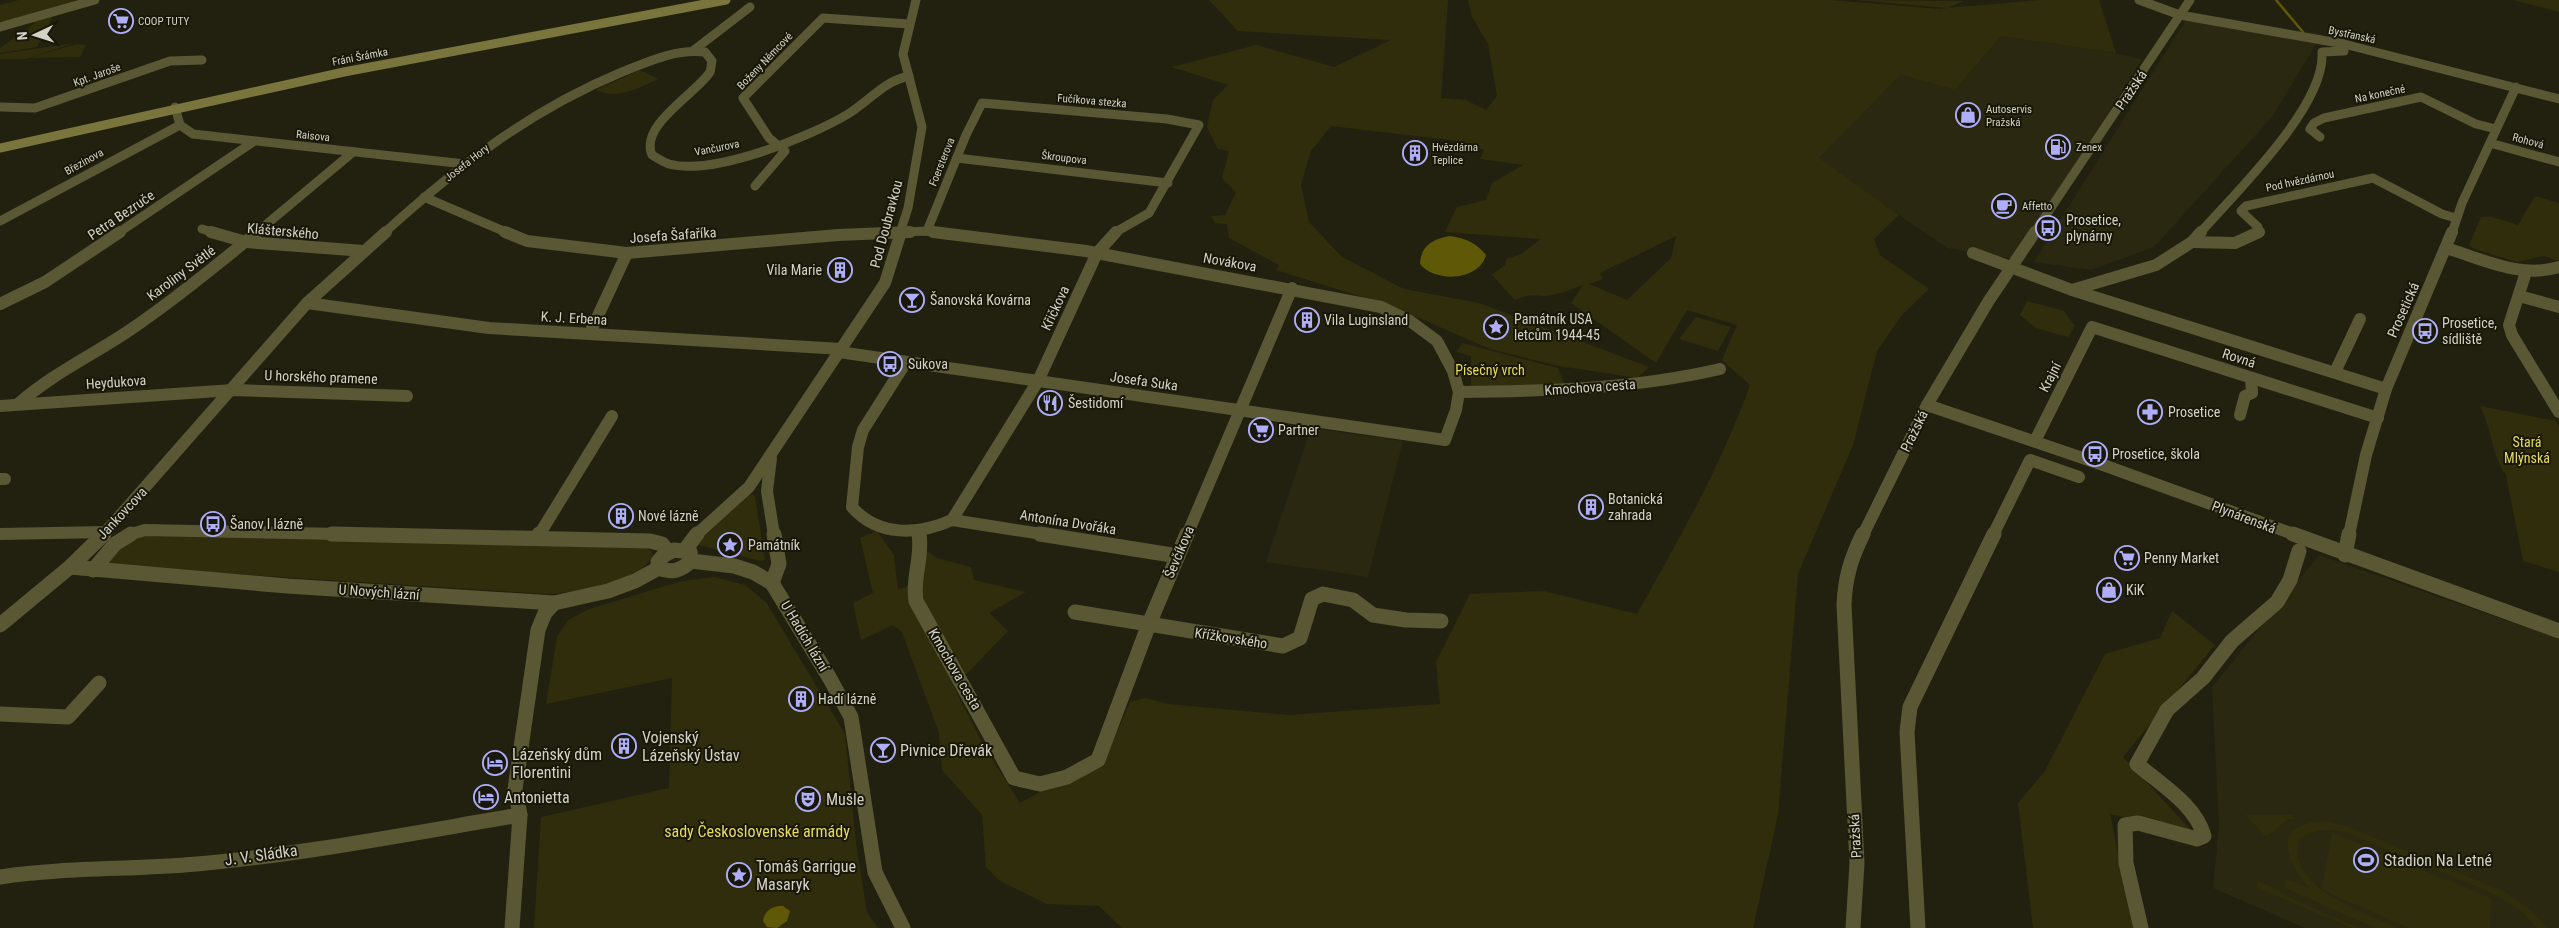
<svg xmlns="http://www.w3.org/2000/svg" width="2559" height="928" font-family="'Roboto Condensed',sans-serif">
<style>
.built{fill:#2a2810}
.green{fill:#302d0c;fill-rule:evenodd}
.water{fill:#5f5807}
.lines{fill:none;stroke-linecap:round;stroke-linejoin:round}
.stream{stroke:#5f5807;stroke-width:2.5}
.street-far2{stroke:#5a5734;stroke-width:9}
.street-far1{stroke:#5a5734;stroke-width:12}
.street{stroke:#5a5734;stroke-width:15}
.secondary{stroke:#7a753c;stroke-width:9}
.labels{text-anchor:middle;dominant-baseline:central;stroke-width:4;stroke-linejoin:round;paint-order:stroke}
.far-poi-label{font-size:11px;fill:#d3d2c7;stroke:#191707;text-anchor:start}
.far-street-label{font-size:11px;fill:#d3d2c7;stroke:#191707}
.street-label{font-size:14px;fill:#d3d2c7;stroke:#191707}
.poi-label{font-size:14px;fill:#d3d2c7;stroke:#191707;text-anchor:start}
.park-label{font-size:14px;fill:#e7dc5e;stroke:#191707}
.near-poi-label{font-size:16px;fill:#d3d2c7;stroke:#191707;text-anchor:start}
.near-park-label{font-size:16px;fill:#e7dc5e;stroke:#191707}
.near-street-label{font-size:16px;fill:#d3d2c7;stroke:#191707}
</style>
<rect width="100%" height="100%" fill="#222110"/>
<!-- built -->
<g class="built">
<path d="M2189,15L2322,34L2272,117L2154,247L2091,270L2034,262Z"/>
<path d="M2001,36L2116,53L2142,60L2014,259L1947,248L1818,159L1901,75L1955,90Z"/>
<path d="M1311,428L1403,441L1368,577L1266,562Z"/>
<path d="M2319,555L2559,639V928H2305L2213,888L2219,826L2212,687Z"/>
</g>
<!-- green -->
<g class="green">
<path d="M19,0H78L0,23V5Z"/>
<path d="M1209,0H1448L1441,98L1466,100L1486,110L1497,96L1488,44L1472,17L1468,0H1830L1940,9L1947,8L1855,0L1964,1L1947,8L2040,0H2099L2116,53L2001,36L1955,90L1901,75L1819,158L1899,215L1874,239L1880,255L1929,289L1901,316L1877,351L1853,445L1798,574L1778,815L1753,928H1122L1099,906L1047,904L1000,881L986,867L982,815L942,770L939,733L902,632L893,625L861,640L853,603L873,593L860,538L877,531L894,555L898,590L919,581L925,549L937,558L971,567L974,580L1026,592L989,613L1008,631L954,687L985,748L1020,803L1067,777L1103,765L1130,702L1146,698L1168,704L1289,715L1440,704L1436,662L1470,594L1544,591L1637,614C1679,539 1721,466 1750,385L1722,360L1737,325L1687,310L1656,363L1571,303L1583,285C1571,289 1557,296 1543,296C1530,295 1528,295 1515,300L1492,275L1505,265L1507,259L1521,254L1541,239L1445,232L1457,207L1486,200L1492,183L1523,165L1480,159L1484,150L1458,141L1331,126L1311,151L1301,185L1309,222L1342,257L1404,289L1479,303L1649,367L1637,378L1559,366L1490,349L1394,307L1276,270L1279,265L1229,238L1227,224L1215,223L1211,216L1225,215L1236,192L1222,178L1229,151L1218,149L1207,127L1213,100L1228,85L1172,67L1256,45L1334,67L1391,40L1238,31ZM1676,236L1671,258L1627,300L1589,284L1603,279L1600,273Z"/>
<path d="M2513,0H2559V12Z"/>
<path d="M54,14L37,47L0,53V48L35,23H33L39,18Z"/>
<path d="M75,43L25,59H0V54Z"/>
<path d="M77,44L86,45L80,57L28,58Z"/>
<path d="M640,70L658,79C636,89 619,100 596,90Z"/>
<path d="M2535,196L2559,203V261L2543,256L2517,262L2474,249L2469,245L2481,217H2492L2518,225Z"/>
<path d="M2027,301L2064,311L2075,326L2068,337L2036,328L2020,315Z"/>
<path d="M1696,317L1731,327L1718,351L1679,339Z"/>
<path d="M1462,343L1558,368L1565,386L1480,389L1471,385V356L1457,352Z"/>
<path d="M2480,406L2556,421L2559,427V572L2523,561L2506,475C2491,455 2492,428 2480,406Z"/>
<path d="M752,494L755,496L765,560L760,561L695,544L748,496Z"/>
<path d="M148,534L644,548L649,549L653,554C644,582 573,593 548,594L111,566L108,563L126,541Z"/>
<path d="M714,577L745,585L766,602L845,734L856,843L867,912L878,928H534L541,817L669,788L672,678L546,704L557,637L568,620L589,609L682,581Z"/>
<path d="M2172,611L2215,645L2123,757L2191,830L2110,814L2134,928H2033L2018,803L2045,771L2105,654L2160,638Z"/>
<path d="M2245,815H2292L2295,819H2289L2266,837Z"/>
<path d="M2325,821L2349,827L2505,892L2533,912L2547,928H2537L2520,910L2494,894L2345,832C2328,829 2313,828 2299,840C2286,888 2367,914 2399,928H2375L2285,888L2286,879L2309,888C2284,858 2272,823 2325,821Z"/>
<path d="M2332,832L2491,898L2490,928H2409L2329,893L2322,889Z"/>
<path d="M2258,881L2280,891V893L2359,928H2352L2257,888Z"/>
</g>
<!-- water -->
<g class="water">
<path d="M1450,236C1466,238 1476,243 1486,255C1479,281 1435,283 1420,264C1421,245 1433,239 1450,236Z"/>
<path d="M783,906L790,911L787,921L777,928L767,927L763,921C764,911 773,905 783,906Z"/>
</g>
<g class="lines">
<!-- stream -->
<path class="stream" d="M2276,0L2303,32"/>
<!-- street-far2 -->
<g class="street-far2">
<path d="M2139,0L2180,15L2344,44L2559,99"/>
<path d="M0,27L95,0"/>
<path d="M694,50L750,7"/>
<path d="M0,107L35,108L170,61L202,60"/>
<path d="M175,107L180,125L193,134L465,164"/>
<path d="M2320,137L2310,129L2314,123L2324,118L2421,97L2476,124L2496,129"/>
<path d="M2490,143L2559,162"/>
<path d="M957,158L1168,183"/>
<path d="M755,186L785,151L769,138L743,98L823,18L909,24"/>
<path d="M424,197L508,233"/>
<path d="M0,221L180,125"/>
<path d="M202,229L216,233"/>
<path d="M927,231L966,135L982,103L1167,119L1199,125L1149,213L1114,233"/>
<path d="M118,233L253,142"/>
<path d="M256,233L353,152"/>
<path d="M384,233C457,167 530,110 622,72C650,61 674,49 705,52L712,61C711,64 711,70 710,72C696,94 639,125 652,155C657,158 663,162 669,164C713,176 810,137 848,114C869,101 884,81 909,76"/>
<path d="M882,233L927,231L943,233"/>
<path d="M900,233L908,208L922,127L903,54L916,0"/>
<path d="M2034,233L2190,0"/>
<path d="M2200,233C2235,193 2326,106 2322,52L2344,51V44"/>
<path d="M2257,233L2258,227L2241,211L2246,206L2373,178L2442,214L2456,218"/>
<path d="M2452,233L2462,203L2516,87"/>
</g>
<!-- street-far1 -->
<g class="street-far1">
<path d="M211,232L246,242L364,251"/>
<path d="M505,232L527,241L627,253L838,235L910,232"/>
<path d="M2192,242L2235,243L2259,232"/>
<path d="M2446,248C2482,259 2521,279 2559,267"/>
<path d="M1973,253L2072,290L2156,265L2192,242L2201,232"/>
<path d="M2526,272L2509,325L2512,335L2559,412"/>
<path d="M2072,290L2386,389"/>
<path d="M2519,296L2559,307"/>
<path d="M307,303L489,328L842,349"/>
<path d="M0,304L45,282L120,232"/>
<path d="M590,333L627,253"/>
<path d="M839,352L1445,440L1456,410L1459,392L1453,371L1437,341L1410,321L1381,307L1086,251L933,232"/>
<path d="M906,362L863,430L858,447L852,507C878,537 919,535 952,520"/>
<path d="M2335,372L2360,319"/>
<path d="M1459,392C1547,391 1634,389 1720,369"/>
<path d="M18,404C52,374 93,355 130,330C174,300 216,266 257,232"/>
<path d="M1927,405L2106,466L2296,535"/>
<path d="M0,406L233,390L407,396"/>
<path d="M2240,415L2245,396L2252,393L2251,378"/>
<path d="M2035,441L2092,327L2378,418"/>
<path d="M771,458L767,491L774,535"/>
<path d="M0,479H5"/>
<path d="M952,520L1038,381L1097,253L1116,232"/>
<path d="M952,520L1048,535"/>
<path d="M919,531L920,535"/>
<path d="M0,534L106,532"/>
<path d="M103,535L307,303L386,232"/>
<path d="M128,535L145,530L389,535"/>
<path d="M539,535L612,416"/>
<path d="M696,535L749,487L885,283L901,232"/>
<path d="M1187,535L1292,288"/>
<path d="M1863,535L1927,405L1988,302L2035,232"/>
<path d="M1993,535L2030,460L2079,477"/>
<path d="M2349,535L2366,455L2386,389L2452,232"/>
</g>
<!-- street -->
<g class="street">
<path d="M332,534L650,541L662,544L668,552"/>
<path d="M919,534C923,557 912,578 916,601L1014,778L1040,784L1067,777L1098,760L1149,624L1187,534"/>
<path d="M1040,534L1178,556"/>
<path d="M2293,534L2559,631"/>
<path d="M537,538L539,534"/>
<path d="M674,550L690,552L691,561C682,570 671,574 659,568L658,562L664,555Z"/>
<path d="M685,550L697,534"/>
<path d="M2345,555L2349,534"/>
<path d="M691,561L734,566L753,572L772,583L829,677L851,717L875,872L903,928"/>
<path d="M70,567L287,586L554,603L608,591L635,581L659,568"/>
<path d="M93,570L115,544L131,534"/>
<path d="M772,583L779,564L774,534"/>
<path d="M1075,612L1283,646L1300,638L1312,599L1323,594L1353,600L1373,615L1406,620L1441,621"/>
<path d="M0,625L70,567L104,534"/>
<path d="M0,714L68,717L99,683"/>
<path d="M0,877C65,867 131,870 197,864C305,854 413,833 520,815"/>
<path d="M512,928L520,815L515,789L538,630L545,613L554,603"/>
<path d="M1853,928L1857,863L1844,605C1845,578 1851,558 1863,534"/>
<path d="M1918,928L1907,732L1910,707L1994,534"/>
<path d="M2141,928L2126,863L2125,825L2138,823L2197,839L2204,836C2196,805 2160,784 2137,764L2167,710L2203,678L2232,641L2277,602L2290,580L2299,551"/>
</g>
<!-- secondary -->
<path class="secondary" d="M0,148L344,72L726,0"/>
</g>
<!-- icons -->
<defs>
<symbol id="supermarket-ring" viewBox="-11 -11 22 22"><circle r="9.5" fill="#191707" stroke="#afaefa" stroke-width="1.5"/><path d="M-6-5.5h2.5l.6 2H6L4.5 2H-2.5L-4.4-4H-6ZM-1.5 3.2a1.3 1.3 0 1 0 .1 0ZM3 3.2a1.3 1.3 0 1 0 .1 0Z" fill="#afaefa"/></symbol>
<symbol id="shop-ring" viewBox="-11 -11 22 22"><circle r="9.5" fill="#191707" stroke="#afaefa" stroke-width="1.5"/><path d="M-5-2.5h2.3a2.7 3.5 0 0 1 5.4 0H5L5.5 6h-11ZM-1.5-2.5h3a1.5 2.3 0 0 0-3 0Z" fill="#afaefa"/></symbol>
<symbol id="fuel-ring" viewBox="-11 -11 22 22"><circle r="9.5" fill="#191707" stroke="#afaefa" stroke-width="1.5"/><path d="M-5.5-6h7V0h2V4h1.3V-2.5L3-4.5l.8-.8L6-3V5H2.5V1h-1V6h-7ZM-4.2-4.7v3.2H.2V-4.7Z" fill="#afaefa"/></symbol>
<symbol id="building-ring" viewBox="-11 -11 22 22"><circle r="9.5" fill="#191707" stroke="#afaefa" stroke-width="1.5"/><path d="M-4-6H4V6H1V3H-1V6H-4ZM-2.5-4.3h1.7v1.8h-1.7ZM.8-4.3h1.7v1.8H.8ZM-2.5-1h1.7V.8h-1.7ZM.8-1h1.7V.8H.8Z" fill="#afaefa"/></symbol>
<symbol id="cafe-ring" viewBox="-11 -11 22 22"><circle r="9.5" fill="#191707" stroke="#afaefa" stroke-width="1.5"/><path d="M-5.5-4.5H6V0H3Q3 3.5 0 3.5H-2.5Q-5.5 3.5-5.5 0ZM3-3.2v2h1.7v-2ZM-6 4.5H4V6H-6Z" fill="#afaefa"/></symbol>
<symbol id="bus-ring" viewBox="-11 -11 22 22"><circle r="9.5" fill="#191707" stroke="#afaefa" stroke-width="1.5"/><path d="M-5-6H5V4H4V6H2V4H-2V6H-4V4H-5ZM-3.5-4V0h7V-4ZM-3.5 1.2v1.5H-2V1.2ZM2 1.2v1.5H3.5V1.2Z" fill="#afaefa"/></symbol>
<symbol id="bar-ring" viewBox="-11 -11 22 22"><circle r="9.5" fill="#191707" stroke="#afaefa" stroke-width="1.5"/><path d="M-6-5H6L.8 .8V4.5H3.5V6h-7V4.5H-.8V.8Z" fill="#afaefa"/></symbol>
<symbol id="sight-ring" viewBox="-11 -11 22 22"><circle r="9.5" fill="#191707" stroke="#afaefa" stroke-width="1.5"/><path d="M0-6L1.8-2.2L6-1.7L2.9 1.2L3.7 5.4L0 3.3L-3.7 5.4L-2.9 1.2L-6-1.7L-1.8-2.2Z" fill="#afaefa"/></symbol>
<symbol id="restaurant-ring" viewBox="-11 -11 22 22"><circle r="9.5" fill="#191707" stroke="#afaefa" stroke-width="1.5"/><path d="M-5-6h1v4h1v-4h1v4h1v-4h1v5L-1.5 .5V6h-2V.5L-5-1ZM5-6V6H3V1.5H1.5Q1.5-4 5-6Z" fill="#afaefa"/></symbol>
<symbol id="pharmacy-ring" viewBox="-11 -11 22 22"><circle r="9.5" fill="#191707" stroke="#afaefa" stroke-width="1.5"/><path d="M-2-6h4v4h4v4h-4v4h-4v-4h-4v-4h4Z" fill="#afaefa"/></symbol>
<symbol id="hotel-ring" viewBox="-11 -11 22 22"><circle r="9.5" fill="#191707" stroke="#afaefa" stroke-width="1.5"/><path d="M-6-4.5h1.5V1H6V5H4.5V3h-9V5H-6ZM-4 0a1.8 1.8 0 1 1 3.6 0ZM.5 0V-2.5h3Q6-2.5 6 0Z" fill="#afaefa"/></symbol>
<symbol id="theatre-ring" viewBox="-11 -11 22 22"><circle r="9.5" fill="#191707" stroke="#afaefa" stroke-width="1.5"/><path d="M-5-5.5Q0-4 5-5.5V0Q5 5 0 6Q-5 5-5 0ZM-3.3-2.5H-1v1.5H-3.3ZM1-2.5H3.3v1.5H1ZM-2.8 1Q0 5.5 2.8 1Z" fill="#afaefa"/></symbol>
<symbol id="stadium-ring" viewBox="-11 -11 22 22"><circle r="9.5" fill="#191707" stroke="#afaefa" stroke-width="1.5"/><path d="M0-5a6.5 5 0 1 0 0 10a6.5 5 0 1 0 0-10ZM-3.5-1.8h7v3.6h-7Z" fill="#afaefa"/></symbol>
</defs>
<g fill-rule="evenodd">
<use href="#supermarket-ring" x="107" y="7" width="28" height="28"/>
<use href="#shop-ring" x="1954" y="101" width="28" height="28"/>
<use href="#fuel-ring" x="2044" y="133" width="28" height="28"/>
<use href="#building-ring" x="1401" y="139" width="28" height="28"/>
<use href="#cafe-ring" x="1990" y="192" width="28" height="28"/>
<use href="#bus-ring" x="2034" y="214" width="28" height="28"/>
<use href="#building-ring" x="826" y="256" width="28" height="28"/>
<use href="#bar-ring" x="898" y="286" width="28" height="28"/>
<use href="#building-ring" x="1293" y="306" width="28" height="28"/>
<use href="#sight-ring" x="1482" y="313" width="28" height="28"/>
<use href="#bus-ring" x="2411" y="317" width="28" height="28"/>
<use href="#bus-ring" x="876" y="350" width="28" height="28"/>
<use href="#restaurant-ring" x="1036" y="389" width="28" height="28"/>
<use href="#pharmacy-ring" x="2136" y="398" width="28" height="28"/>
<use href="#supermarket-ring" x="1247" y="416" width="28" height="28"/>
<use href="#bus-ring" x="2081" y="440" width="28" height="28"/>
<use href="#building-ring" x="1577" y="493" width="28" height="28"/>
<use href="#building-ring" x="607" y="502" width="28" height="28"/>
<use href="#bus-ring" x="199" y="510" width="28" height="28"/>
<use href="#sight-ring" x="716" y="531" width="28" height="28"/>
<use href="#supermarket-ring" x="2113" y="544" width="28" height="28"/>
<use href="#shop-ring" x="2095" y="576" width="28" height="28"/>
<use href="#building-ring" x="787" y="685" width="28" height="28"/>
<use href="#building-ring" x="610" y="732" width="28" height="28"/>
<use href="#bar-ring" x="869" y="736" width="28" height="28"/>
<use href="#hotel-ring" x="481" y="749" width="28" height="28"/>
<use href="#hotel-ring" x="472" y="783" width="28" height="28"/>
<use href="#theatre-ring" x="794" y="785" width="28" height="28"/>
<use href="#stadium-ring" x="2352" y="846" width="28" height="28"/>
<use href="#sight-ring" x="725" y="861" width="28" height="28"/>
</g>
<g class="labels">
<!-- far-poi labels -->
<g class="far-poi-label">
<text x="138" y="21">COOP TUTY</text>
<text x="1986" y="109">Autoservis<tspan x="1986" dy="13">Pražská</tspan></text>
<text x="1432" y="147">Hvězdárna<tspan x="1432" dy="13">Teplice</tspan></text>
<text x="2076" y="147">Zenex</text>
<text x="2022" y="206">Affetto</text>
</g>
<!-- far-street labels -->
<g class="far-street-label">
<text transform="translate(2352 35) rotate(12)">Bystřanská</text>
<text transform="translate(360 57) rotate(-11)">Fráni Šrámka</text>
<text transform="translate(765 61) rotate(-46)">Boženy Němcové</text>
<text transform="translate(97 75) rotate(-20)">Kpt. Jaroše</text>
<text transform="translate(2380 94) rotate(-12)">Na konečné</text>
<text transform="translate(1092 101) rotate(5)">Fučíkova stezka</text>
<text transform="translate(313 136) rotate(6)">Raisova</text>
<text transform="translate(2528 141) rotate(15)">Rohová</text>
<text transform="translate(717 148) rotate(-11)">Vančurova</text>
<text transform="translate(1064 158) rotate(7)">Škroupova</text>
<text transform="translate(84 162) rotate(-29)">Březinova</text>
<text transform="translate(942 162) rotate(-68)">Foersterova</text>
<text transform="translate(467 163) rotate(-38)">Josefa Hory</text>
<text transform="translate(2300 181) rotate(-12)">Pod hvězdárnou</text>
</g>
<!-- street labels -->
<g class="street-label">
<text transform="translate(2131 90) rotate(-56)">Pražská</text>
<text transform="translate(121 215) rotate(-34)">Petra Bezruče</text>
<text transform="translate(886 224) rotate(-75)">Pod Doubravkou</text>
<text transform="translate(283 231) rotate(5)">Klášterského</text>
<text transform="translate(673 235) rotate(-4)">Josefa Šafaříka</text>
<text transform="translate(1230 262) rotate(10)">Novákova</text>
<text transform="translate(181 273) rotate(-37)">Karoliny Světlé</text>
<text transform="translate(1055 308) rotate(-65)">Křičkova</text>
<text transform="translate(2403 310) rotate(-66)">Prosetická</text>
<text transform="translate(574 318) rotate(3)">K. J. Erbena</text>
<text transform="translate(2239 358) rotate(18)">Rovná</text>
<text transform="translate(321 377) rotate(2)">U horského pramene</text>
<text transform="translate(2050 377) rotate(-63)">Krajní</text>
<text transform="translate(1144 381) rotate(8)">Josefa Suka</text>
<text transform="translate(116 382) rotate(-4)">Heydukova</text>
<text transform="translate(1590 387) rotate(-4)">Kmochova cesta</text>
<text transform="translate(1914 431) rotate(-64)">Pražská</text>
<text transform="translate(122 513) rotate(-47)">Jankovcova</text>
<text transform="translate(2244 517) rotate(21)">Plynárenská</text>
<text transform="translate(1068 522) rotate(9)">Antonína Dvořáka</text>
<text transform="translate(1179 552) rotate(-67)">Ševčíkova</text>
<text transform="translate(379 592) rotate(4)">U Nových lázní</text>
<text transform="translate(805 636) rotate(59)">U Hadích lázní</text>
<text transform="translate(1231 638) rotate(9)">Křížkovského</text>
<text transform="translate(955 669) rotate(60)">Kmochova cesta</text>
<text transform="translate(1855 836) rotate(-93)">Pražská</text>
</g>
<!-- poi labels -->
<g class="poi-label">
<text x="2066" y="220">Prosetice,<tspan x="2066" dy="16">plynárny</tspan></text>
<text x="822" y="270" text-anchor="end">Vila Marie</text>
<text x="930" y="300">Šanovská Kovárna</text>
<text x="1514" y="319">Památník USA<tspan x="1514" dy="16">letcům 1944-45</tspan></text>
<text x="1324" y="320">Vila Luginsland</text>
<text x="2442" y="323">Prosetice,<tspan x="2442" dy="16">sídliště</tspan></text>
<text x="908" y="364">Sukova</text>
<text x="1068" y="403">Šestidomí</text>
<text x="2168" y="412">Prosetice</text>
<text x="1278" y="430">Partner</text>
<text x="2112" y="454">Prosetice, škola</text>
<text x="1608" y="499">Botanická<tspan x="1608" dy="16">zahrada</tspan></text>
<text x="638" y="516">Nové lázně</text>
<text x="230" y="524">Šanov I lázně</text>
<text x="748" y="545">Památník</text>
<text x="2144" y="558">Penny Market</text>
<text x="2126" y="590">KiK</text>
<text x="818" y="699">Hadí lázně</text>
</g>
<!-- park labels -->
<g class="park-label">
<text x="1490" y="370">Písečný vrch</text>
<text x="2527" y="442">Stará<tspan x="2527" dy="16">Mlýnská</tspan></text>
</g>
<!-- near-poi labels -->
<g class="near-poi-label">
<text x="642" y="737">Vojenský<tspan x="642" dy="18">Lázeňský Ústav</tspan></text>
<text x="900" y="750">Pivnice Dřevák</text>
<text x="512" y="754">Lázeňský dům<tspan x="512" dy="18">Florentini</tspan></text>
<text x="504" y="797">Antonietta</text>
<text x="826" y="799">Mušle</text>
<text x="2384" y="860">Stadion Na Letné</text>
<text x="756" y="866">Tomáš Garrigue<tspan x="756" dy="18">Masaryk</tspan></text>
</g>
<!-- near-park labels -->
<g class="near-park-label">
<text x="757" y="831">sady Československé armády</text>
</g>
<!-- near-street labels -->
<g class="near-street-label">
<text transform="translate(261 855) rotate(-8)">J. V. Sládka</text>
</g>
</g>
<!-- north arrow -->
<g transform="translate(35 35) rotate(266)" stroke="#191707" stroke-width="4" paint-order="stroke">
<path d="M0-4L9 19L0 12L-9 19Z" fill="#d3d2c7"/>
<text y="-8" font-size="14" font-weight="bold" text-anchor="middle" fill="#d3d2c7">N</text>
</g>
</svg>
